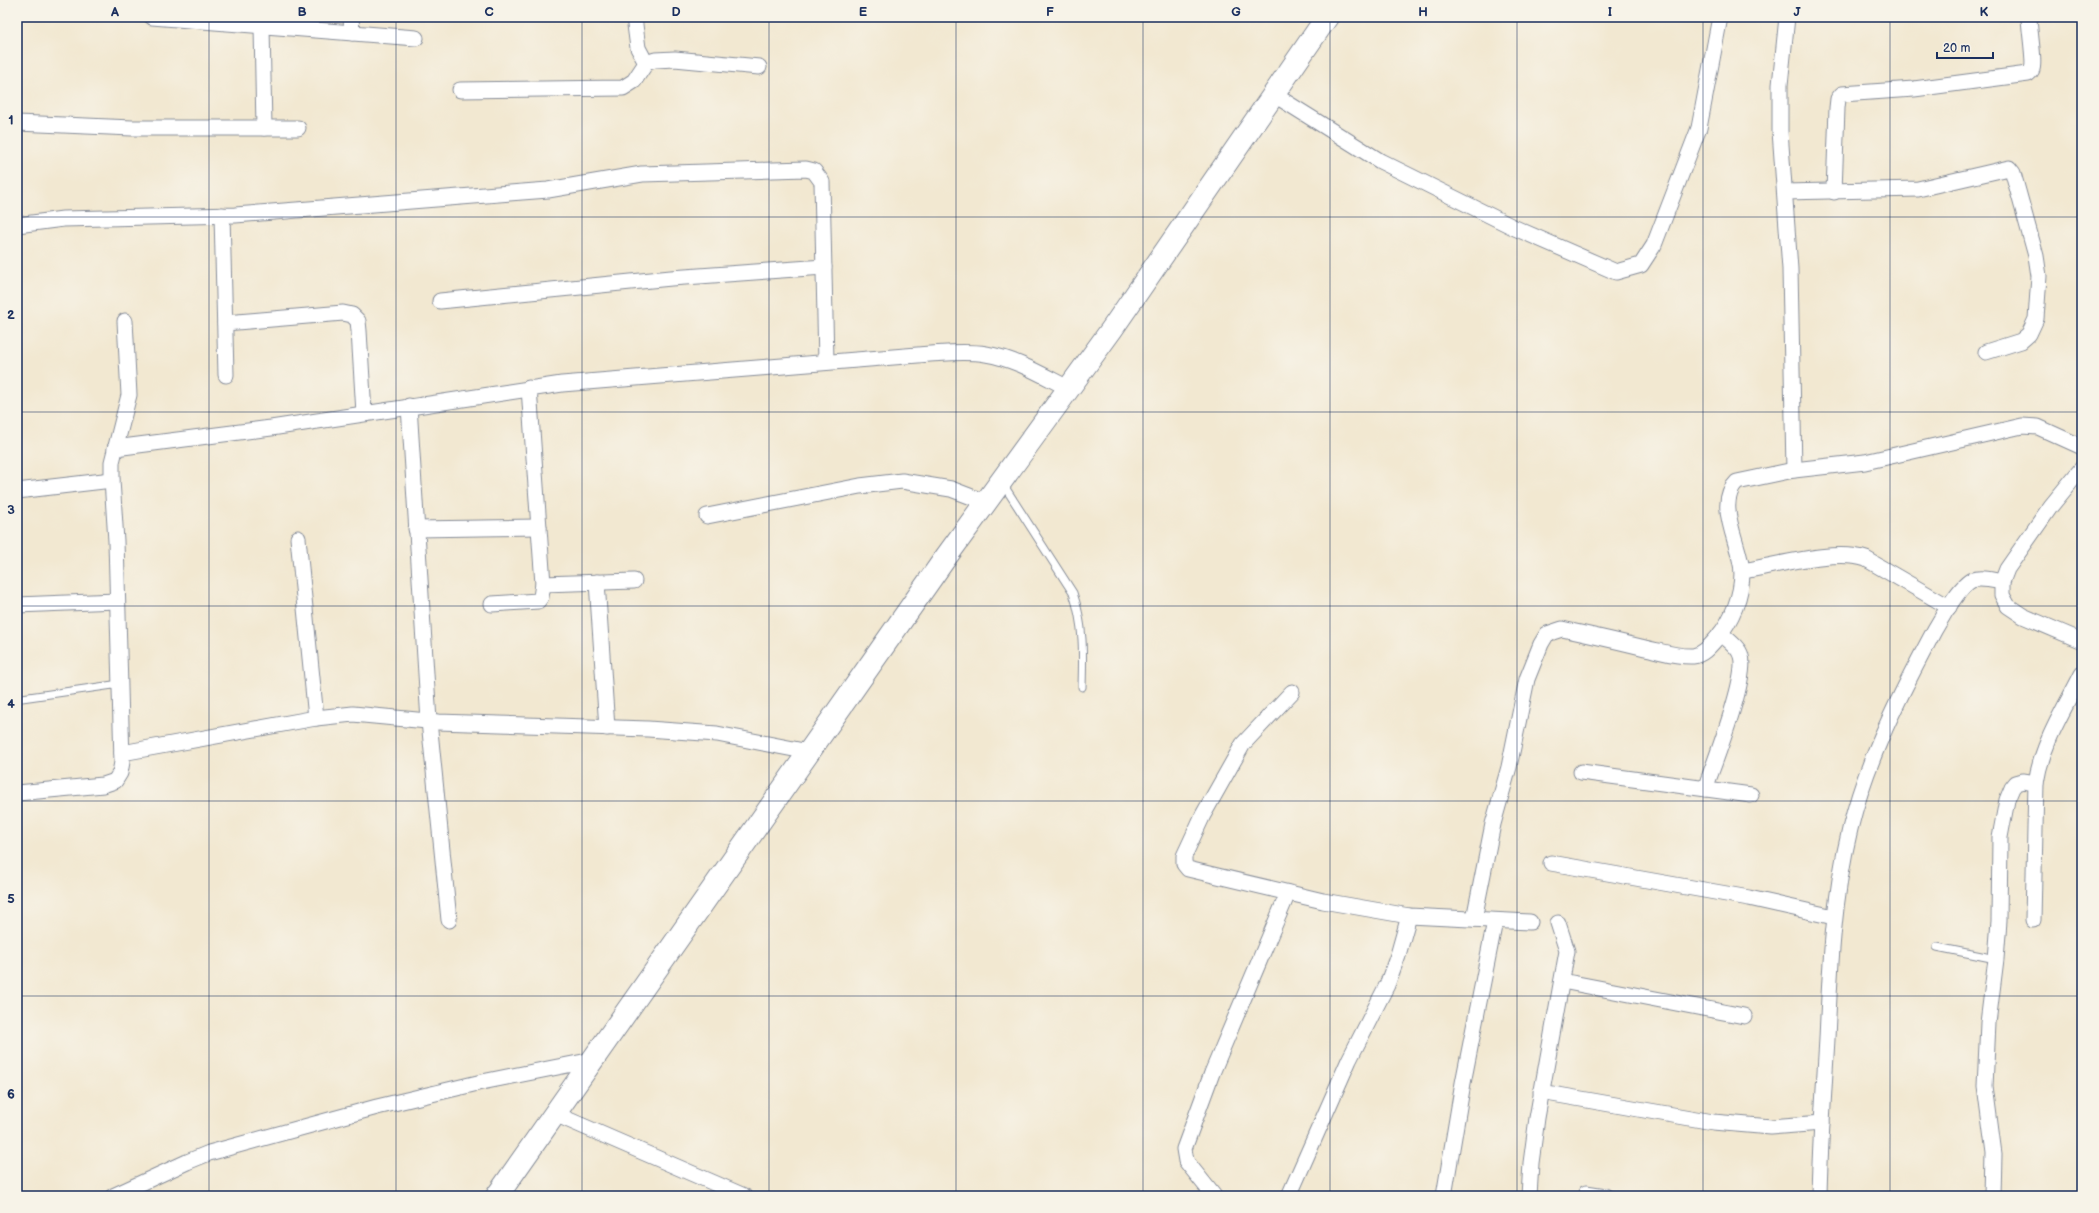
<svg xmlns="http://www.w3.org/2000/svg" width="2099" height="1213" font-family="'Balsamiq Sans',sans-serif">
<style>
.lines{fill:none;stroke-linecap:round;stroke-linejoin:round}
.service-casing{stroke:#868c98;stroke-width:9}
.minor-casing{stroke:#868c98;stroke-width:17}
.primary-casing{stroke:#868c98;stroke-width:24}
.service{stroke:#fff;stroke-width:7}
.minor{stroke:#fff;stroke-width:15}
.primary{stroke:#fff;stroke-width:22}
.grid{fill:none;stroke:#1b2f5e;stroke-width:1;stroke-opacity:0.55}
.neatline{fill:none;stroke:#1b2f5e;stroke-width:1.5}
.grid-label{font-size:13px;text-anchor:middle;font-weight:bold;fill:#1b2f5e}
</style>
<rect width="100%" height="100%" fill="#f7f3e8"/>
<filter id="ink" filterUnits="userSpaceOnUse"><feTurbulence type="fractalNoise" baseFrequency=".025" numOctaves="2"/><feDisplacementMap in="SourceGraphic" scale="8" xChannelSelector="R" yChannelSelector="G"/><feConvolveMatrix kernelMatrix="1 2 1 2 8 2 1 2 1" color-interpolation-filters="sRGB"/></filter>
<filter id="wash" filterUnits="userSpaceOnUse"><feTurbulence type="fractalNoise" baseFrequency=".012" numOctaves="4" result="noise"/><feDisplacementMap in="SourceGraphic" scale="16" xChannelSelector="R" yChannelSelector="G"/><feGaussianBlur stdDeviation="0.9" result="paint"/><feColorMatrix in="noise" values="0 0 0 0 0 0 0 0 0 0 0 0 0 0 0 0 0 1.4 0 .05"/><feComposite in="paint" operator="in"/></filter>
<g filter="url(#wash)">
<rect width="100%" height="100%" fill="#f2e8d1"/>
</g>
<g filter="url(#ink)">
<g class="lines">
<defs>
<g id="service">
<path d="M1003,484L1073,593C1084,625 1083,654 1082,687"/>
<path d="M22,698L120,684"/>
<path d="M1937,947L1996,959"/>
</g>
<g id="minor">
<path d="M152,17L416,38"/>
<path d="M351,17L352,33"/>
<path d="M634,17L638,48L646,63"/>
<path d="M1787,17L1780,85V131L1790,269L1794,470"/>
<path d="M262,27L264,128"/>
<path d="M460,90L623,88L634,81L646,63L655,60L675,59L759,67"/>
<path d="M1273,94L1380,161L1515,228L1616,272L1641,265L1654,245L1699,128L1720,17"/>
<path d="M17,123L132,128H298"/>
<path d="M1785,192L1918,189L2009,168L2013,173L2036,256L2039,276L2036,319L2029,334L2021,341L1986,352"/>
<path d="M1834,192L1837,108L1838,99L1842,94L1914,89L2028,74C2030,72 2032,71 2032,69C2035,62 2029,28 2029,17"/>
<path d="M222,215L226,375"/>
<path d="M17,225L63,219L235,215L548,190L642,174L806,169L814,171L822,182L826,362"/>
<path d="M440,301L671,278L824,267"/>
<path d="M225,323L343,313L352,315L358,321L359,331L364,413"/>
<path d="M409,406L429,721L449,920"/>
<path d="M115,448L271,428L562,384L930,354C948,353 967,351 986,354C1016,359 1042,375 1068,388"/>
<path d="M2082,468L2051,506L2007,569L2002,582V595L2008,606L2023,616L2082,641"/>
<path d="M17,491L112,480"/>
<path d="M707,516L860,486L902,481L951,489L985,502"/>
<path d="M416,529L539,527"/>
<path d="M298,538L316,718"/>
<path d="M1742,571C1775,566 1835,548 1866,559L1949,607"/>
<path d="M597,582L607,728"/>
<path d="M543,584L634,581"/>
<path d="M492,604L538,601L541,597L543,584L529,388"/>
<path d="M17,605L117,601"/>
<path d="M1292,692L1243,744L1203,815L1184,856V864L1188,869L1323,901L1409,916L1530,922"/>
<path d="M122,753L316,718L353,714L438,722L648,729L717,734L809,752"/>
<path d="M1581,772L1751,795"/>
<path d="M1705,789C1714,763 1748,678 1741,656C1739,647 1727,640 1721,633"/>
<path d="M17,793L103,785L115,781L120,773L122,762L116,541L112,480V462L129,395L125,321"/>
<path d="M1551,863L1749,898L1834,917"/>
<path d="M1474,919L1493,824L1509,767L1527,679L1541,644L1547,634L1562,629C1590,635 1617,641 1645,648C1660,651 1677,657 1693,656C1703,655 1710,646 1717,638C1732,620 1742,596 1742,572C1741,545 1714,504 1737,482L1794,470L1865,462L2022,426L2038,427L2082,447"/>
<path d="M2033,920L2036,783C2042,743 2064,710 2082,674"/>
<path d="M1562,981L1744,1016"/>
<path d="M1541,1092L1713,1122L1771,1127L1822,1123"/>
<path d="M555,1114L744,1196"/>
<path d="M1586,1193L1605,1196"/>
<path d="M113,1196L187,1162L209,1153L377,1107L482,1082L593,1060"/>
<path d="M1214,1196L1186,1161L1184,1149L1212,1073L1288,893"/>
<path d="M1289,1196L1349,1060L1387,985L1398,955L1409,916"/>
<path d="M1444,1196L1463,1083L1495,921"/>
<path d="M1529,1196L1531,1163L1537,1118L1567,951L1558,923"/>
<path d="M1819,1196C1820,1144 1824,1091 1827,1039C1830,968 1833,899 1850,829C1865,766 1894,707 1924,650C1932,634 1957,587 1972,580C1981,577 1992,580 2002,582"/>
<path d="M1993,1196L1994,1154L1985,1086L1988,1023L1996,959L1999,921L2000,837L2007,800L2012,788L2016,783L2023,781L2036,783"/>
</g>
<path id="primary" d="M497,1196L946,557L1112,329L1327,17"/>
</defs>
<!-- service casing -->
<use href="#service" class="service-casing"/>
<!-- minor casing -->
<use href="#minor" class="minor-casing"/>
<!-- primary casing -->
<use href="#primary" class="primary-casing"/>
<!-- service -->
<use href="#service" class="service"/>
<!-- minor -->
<use href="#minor" class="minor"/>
<!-- primary -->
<use href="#primary" class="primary"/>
</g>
</g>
<!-- grid -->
<path class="grid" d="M209,17V1196M396,17V1196M582,17V1196M769,17V1196M956,17V1196M1143,17V1196M1330,17V1196M1517,17V1196M1703,17V1196M1890,17V1196M17,217H2082M17,412H2082M17,606H2082M17,801H2082M17,996H2082"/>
<!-- margin -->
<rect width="2099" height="1213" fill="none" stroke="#f7f3e8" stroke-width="44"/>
<!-- scale -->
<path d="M1937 52v6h56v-6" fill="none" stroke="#1b2f5e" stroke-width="2"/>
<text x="1943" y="52" font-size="12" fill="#1b2f5e" stroke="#f7f3e8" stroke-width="3" paint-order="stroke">20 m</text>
<rect x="22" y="22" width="2055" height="1169" class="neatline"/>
<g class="grid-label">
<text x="115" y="16">A</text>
<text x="302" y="16">B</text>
<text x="489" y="16">C</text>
<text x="676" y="16">D</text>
<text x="863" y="16">E</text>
<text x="1050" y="16">F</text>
<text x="1236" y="16">G</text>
<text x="1423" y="16">H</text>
<text x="1610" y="16">I</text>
<text x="1797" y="16">J</text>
<text x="1984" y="16">K</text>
<text x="11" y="124">1</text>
<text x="11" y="319">2</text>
<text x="11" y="514">3</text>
<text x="11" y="708">4</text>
<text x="11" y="903">5</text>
<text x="11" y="1098">6</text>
</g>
</svg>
